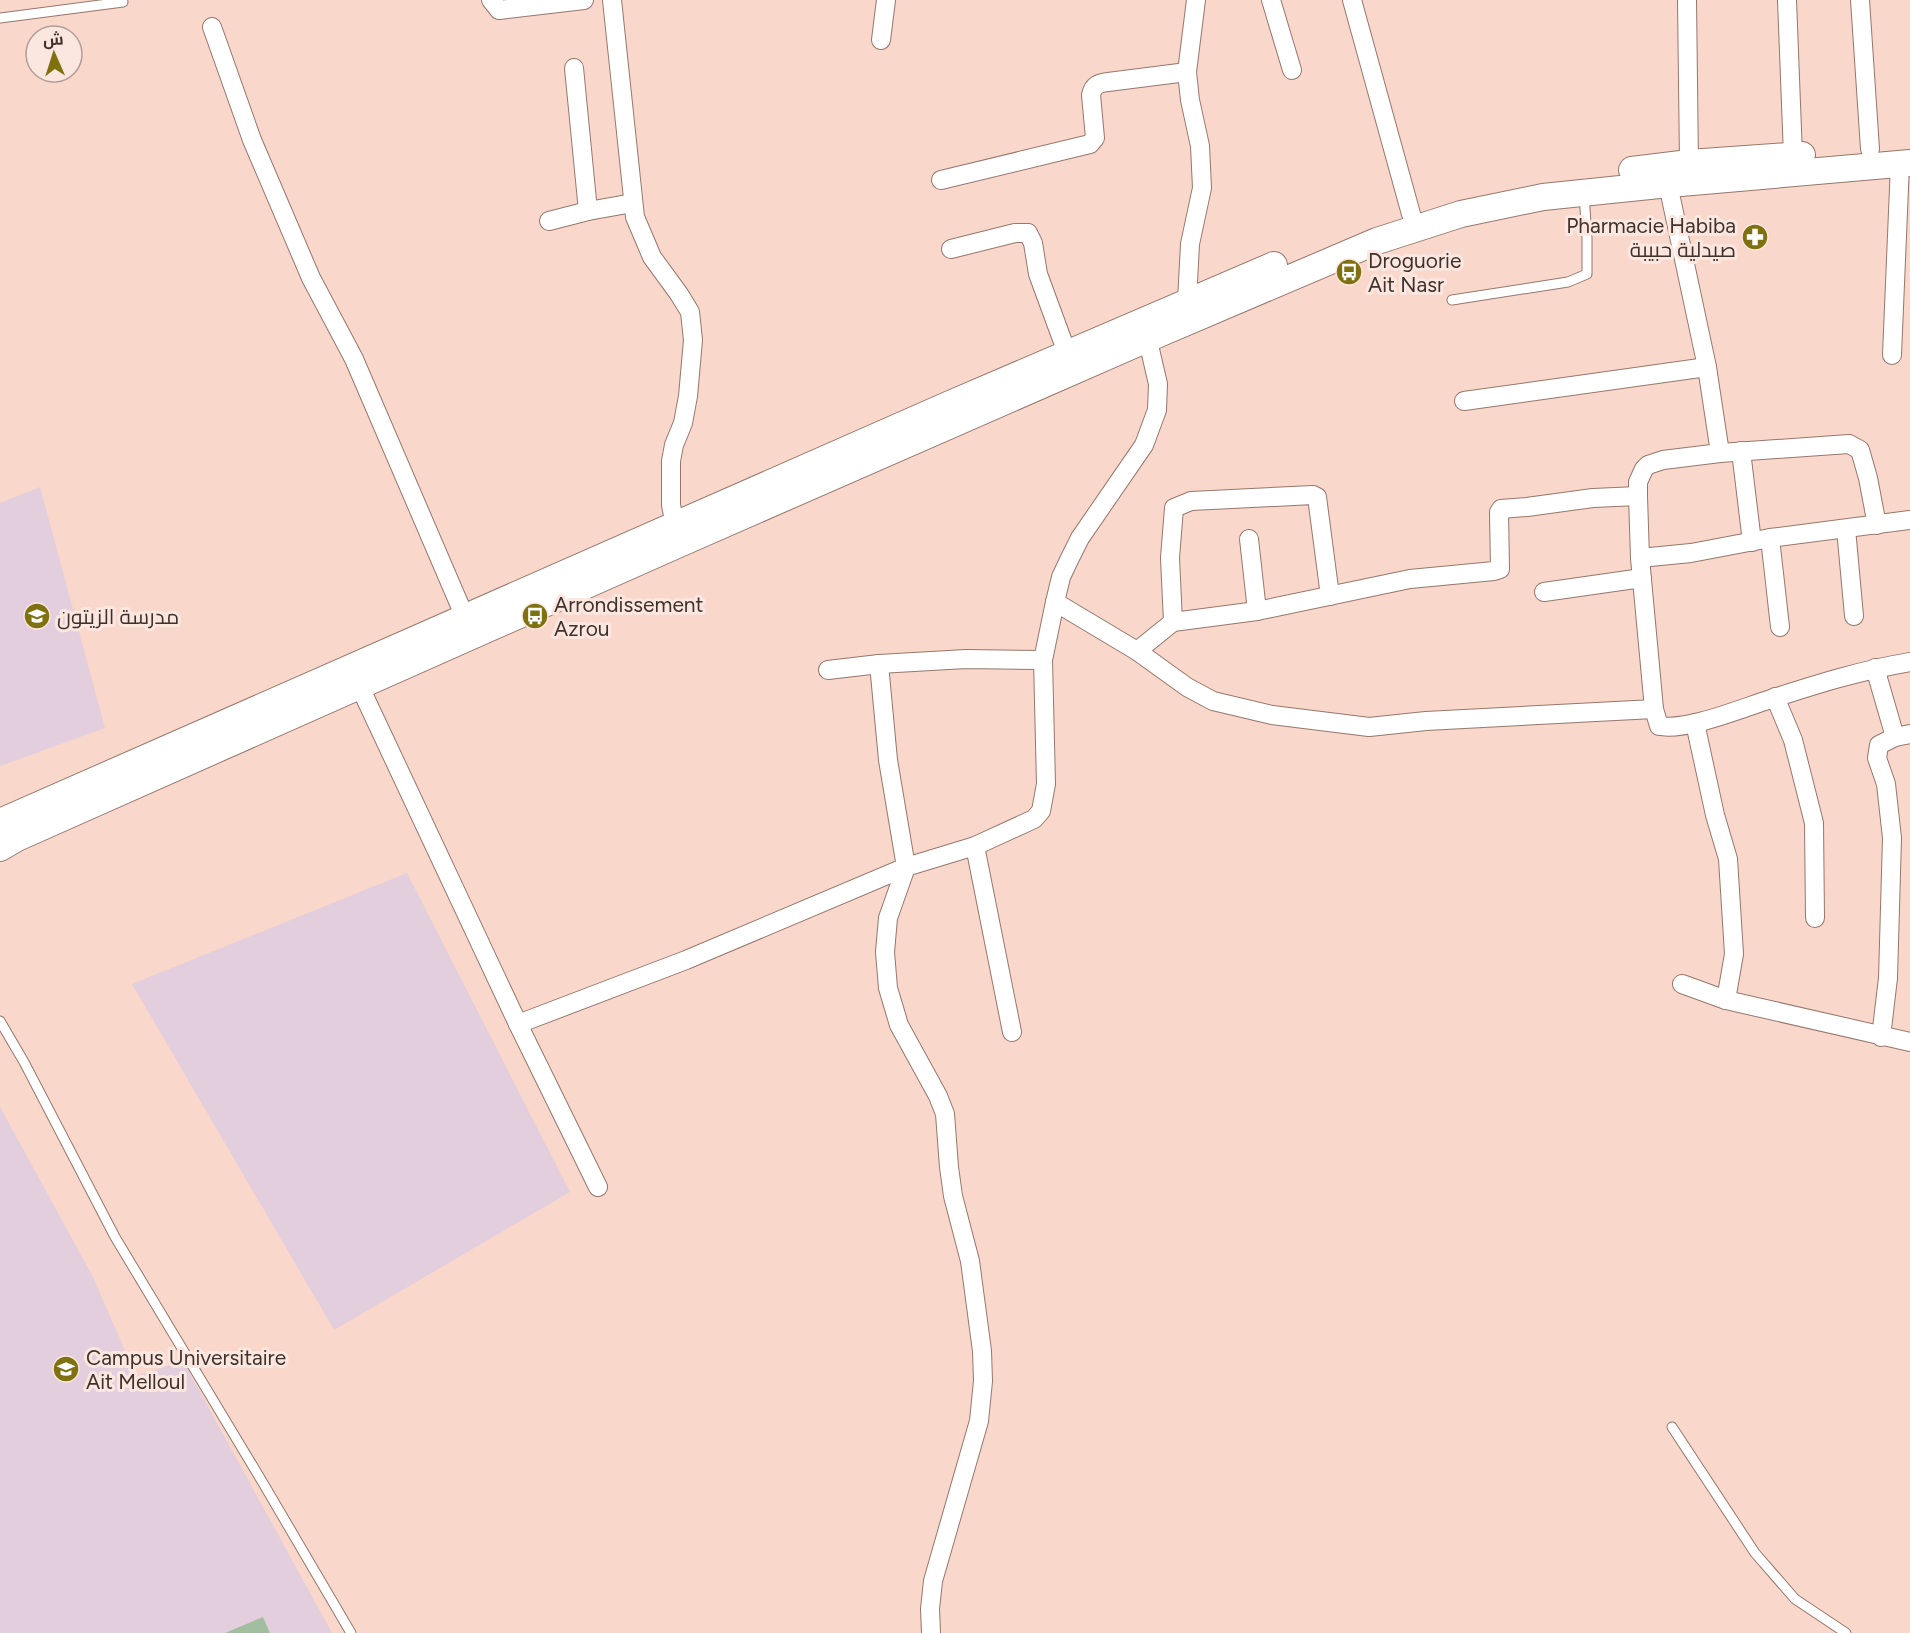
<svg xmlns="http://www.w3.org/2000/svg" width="1910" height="1633" font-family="Figtree,Cairo,sans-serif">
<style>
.education{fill:#e3cedd}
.green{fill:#a3be9e}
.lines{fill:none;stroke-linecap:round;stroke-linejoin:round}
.lane-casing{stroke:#96776c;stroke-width:11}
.street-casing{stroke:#96776c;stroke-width:20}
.secondary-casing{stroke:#96776c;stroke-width:28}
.lane{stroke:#fff;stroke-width:9}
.street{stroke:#fff;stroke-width:18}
.secondary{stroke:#fff;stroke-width:26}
.labels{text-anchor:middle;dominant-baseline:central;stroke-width:6;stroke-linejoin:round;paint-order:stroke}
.poi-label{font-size:21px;fill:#3f322d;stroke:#fce7e0;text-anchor:start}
</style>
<rect width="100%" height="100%" fill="#f9d7cb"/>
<!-- education -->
<g class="education">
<path d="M40,487L105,728L0,766V503Z"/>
<path d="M407,873L570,1192L334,1330L132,984Z"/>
<path d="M0,1107L93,1277L136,1376L183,1361L332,1633H0Z"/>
</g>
<!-- green -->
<path class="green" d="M263,1617L270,1633H225Z"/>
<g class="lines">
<defs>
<g id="lane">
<path d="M0,18L123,2"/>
<path d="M1452,300L1568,282L1587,274V238L1584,194"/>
<path d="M0,1021L24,1062L115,1237L263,1483L351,1633"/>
<path d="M1672,1427L1755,1553L1795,1599L1846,1633"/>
</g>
<g id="street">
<path d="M491,0L499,10L584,0"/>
<path d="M612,0L635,217L652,257L679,294L690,312L693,340L688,396L683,423L674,445L671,461V505L677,536"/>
<path d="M1271,0L1292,70"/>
<path d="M1352,0L1411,214"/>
<path d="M1687,0L1689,163"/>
<path d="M1787,0L1793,156"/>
<path d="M1860,0L1870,149"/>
<path d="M212,27L252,140L311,278L354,359L470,629"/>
<path d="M881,40L886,0"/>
<path d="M574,68L588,211"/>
<path d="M1666,175L1707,367L1720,453"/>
<path d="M941,180L1090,144L1095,138L1091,95C1093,85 1099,83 1108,82L1187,72"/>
<path d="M549,221L588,211L633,203"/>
<path d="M951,249L1015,233H1028L1033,243L1038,274L1067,353"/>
<path d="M1188,313L1187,301L1190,244L1202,188L1200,146L1190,100L1187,72L1196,0"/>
<path d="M1892,355L1900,164"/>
<path d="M1464,401L1707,367"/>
<path d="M1741,451L1752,542"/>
<path d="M1877,525L1868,478L1860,450L1849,444L1720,453L1663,460L1648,465L1644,469L1638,482V496L1640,558L1654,709L1659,726C1688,731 1742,708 1771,699C1817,684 1862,670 1910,662"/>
<path d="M1846,529L1854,616"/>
<path d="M1770,538L1780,627"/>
<path d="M1249,539L1257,611"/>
<path d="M1640,558L1691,553L1770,538L1910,520"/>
<path d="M1544,592L1642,578"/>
<path d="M1055,602L1137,651L1187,687L1213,701L1272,715L1369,727L1426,721L1654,709"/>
<path d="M1173,622L1170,558L1174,508L1191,501L1313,495L1317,497L1330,596"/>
<path d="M1137,651L1173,622L1257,611L1410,579L1494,571L1500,569L1499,512L1501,509L1527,507L1593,498L1638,496"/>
<path d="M879,664L966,659L1043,660"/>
<path d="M1875,668L1895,737"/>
<path d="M828,670L879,664L888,760L906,867L888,918L885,952L888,988L899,1025L938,1096L945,1114L949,1167L953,1196L970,1261L982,1351L983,1381L979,1421L933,1581L930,1609L931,1633"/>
<path d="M360,687L518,1024L598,1187"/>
<path d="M1775,697L1793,740L1814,823L1815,918"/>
<path d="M1695,723L1715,815L1728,859L1734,954L1726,1000"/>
<path d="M975,846L1012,1032"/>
<path d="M1682,984L1726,1000L1910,1042"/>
<path d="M518,1024L686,960L906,867L975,846L1034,819L1041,811L1046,784L1043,660L1055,602L1061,577L1070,558L1080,538L1144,445L1157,410L1158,384L1145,328"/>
<path d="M1881,1037L1888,978L1892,838L1886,784L1877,758L1879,745L1895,737L1910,734"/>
</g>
<g id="secondary">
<path d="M1632,170L1689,163L1802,155"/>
<path d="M0,822L950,404L1274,265"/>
<path d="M0,848L17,838L679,544L1147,339L1377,241L1461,214L1543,197L1669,184L1910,163"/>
</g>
</defs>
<!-- lane casing -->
<use href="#lane" class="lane-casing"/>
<!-- street casing -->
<use href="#street" class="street-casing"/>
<!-- secondary casing -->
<use href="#secondary" class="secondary-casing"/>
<!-- lane -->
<use href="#lane" class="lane"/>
<!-- street -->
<use href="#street" class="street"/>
<!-- secondary -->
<use href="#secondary" class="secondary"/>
</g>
<!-- icons -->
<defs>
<symbol id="pharmacy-disc" viewBox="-11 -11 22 22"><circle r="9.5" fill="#7f7110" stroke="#fce7e0"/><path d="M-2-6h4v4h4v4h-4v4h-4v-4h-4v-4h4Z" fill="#fff"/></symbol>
<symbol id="bus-disc" viewBox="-11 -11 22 22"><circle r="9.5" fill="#7f7110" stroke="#fce7e0"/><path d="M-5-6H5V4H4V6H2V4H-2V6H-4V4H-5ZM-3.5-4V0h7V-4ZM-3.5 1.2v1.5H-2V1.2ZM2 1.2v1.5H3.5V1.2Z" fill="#fff"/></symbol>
<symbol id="school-disc" viewBox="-11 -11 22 22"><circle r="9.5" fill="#7f7110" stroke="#fce7e0"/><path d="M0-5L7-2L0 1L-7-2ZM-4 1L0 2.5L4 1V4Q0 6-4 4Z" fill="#fff"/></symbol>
<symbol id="university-disc" viewBox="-11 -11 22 22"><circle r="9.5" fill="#7f7110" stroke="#fce7e0"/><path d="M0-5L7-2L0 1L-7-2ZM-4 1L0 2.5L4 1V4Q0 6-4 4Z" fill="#fff"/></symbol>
</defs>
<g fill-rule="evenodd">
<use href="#pharmacy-disc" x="1740" y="222" width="30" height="30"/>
<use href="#bus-disc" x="1334" y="257" width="30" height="30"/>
<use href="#school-disc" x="22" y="601" width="30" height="30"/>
<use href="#bus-disc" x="520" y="601" width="30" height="30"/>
<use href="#university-disc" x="51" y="1354" width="30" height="30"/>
</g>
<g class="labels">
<!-- poi labels -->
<g class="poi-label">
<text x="1736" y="225" text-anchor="end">Pharmacie Habiba<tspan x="1736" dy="24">صيدلية حبيبة</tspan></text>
<text x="1368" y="260">Droguorie<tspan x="1368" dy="24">Ait Nasr</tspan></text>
<text x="554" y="604">Arrondissement<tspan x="554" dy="24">Azrou</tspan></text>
<text x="57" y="616">مدرسة الزيتون</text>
<text x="86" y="1357">Campus Universitaire<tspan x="86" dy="24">Ait Melloul</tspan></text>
</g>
</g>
<!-- north arrow -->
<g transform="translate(54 54) rotate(357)"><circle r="28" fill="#fce7e0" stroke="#b09f98" stroke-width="1.5"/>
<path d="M0-4.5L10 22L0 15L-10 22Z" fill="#7f7110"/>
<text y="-9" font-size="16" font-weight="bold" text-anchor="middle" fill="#3f322d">ش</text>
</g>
</svg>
